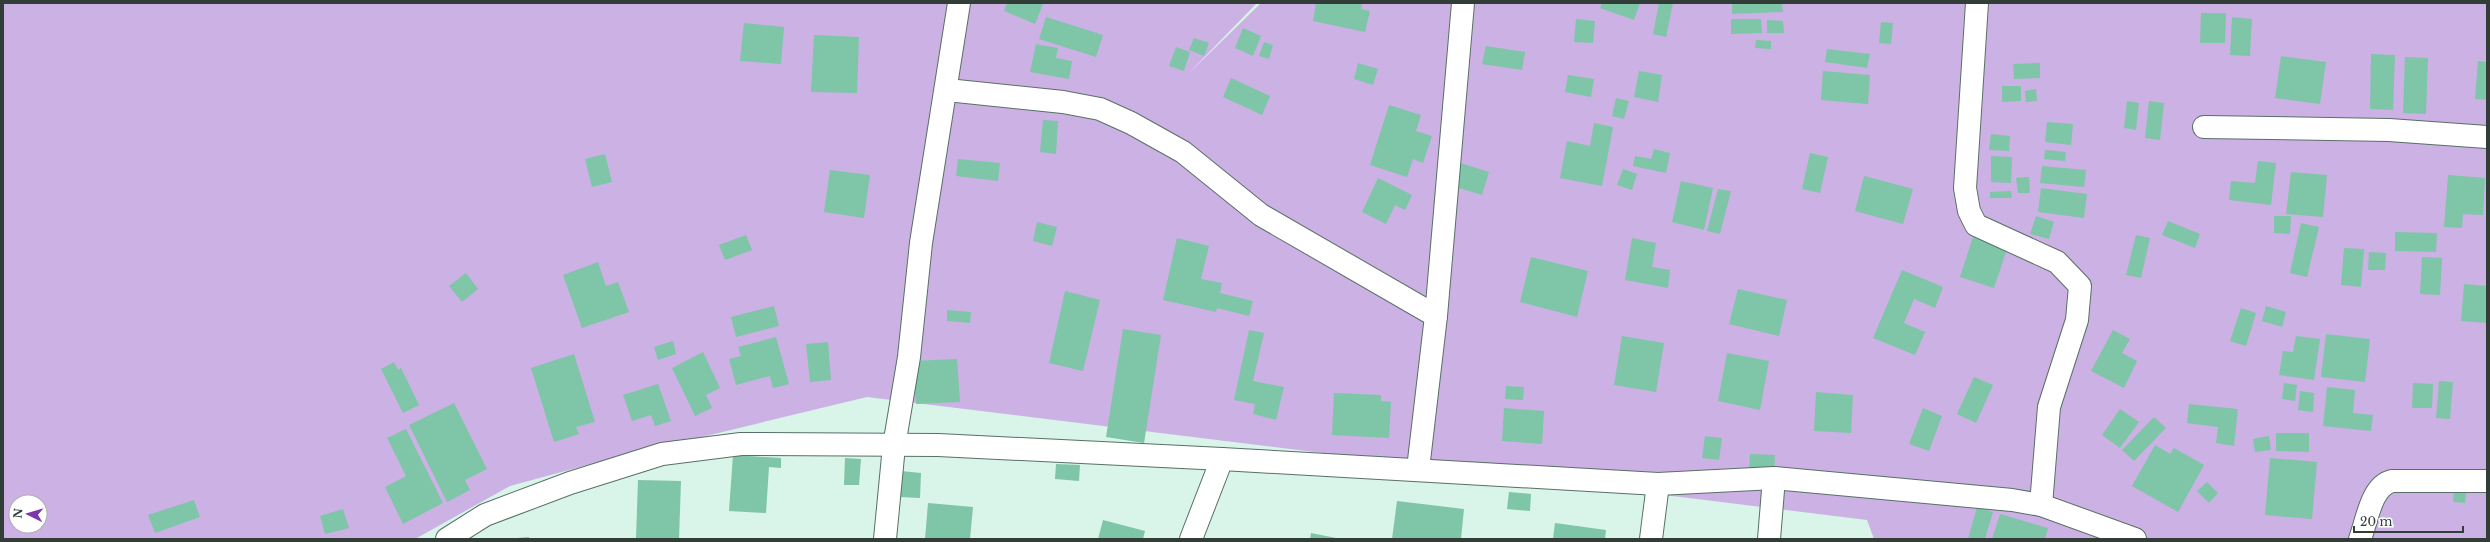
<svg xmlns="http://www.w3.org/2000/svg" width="2490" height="542" font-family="'Libre Baskerville',serif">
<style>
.green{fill:#ccb1e5;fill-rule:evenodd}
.building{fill:#7fc5a7}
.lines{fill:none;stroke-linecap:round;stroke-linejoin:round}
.street-casing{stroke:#587065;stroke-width:24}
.street{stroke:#fff;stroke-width:22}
</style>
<rect width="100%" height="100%" fill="#d9f4e8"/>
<!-- green -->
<path class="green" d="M3,3H1257L1187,75L1261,3H2487V539H1874L1867,520L867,397L602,461L510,486L415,539H3ZM16,502H40V526H16Z"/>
<!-- building -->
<g class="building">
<path d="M1007,3H1040L1043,4L1035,24L1004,11Z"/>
<path d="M1316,3H1362L1361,9L1370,11L1365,32L1313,21Z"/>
<path d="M1602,3H1640L1634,20L1600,8Z"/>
<path d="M1659,3H1673L1666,37L1653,34Z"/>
<path d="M1732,3H1782L1783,12L1732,14Z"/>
<path d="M2201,13H2226L2225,43H2200Z"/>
<path d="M1046,17L1103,35L1096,57L1039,39Z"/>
<path d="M2232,17L2252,19L2250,56L2230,55Z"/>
<path d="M1576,19L1595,21L1593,43L1574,42Z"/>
<path d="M1731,19H1761L1762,33L1731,34Z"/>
<path d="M1767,20L1783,21L1784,33H1767Z"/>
<path d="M1881,22L1893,23L1891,44L1879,43Z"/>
<path d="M744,23L784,27L781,64L740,61Z"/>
<path d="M1243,28L1261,36L1253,56L1235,48Z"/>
<path d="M814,35L859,37L857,93L811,92Z"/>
<path d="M1194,38L1209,43L1204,56L1189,50Z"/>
<path d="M1756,40L1771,41V49L1755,48Z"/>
<path d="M1264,42L1273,45L1269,59L1259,56Z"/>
<path d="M1036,44L1058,48L1056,58L1072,61L1069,79L1030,72Z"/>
<path d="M1486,46L1525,52L1522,70L1482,64Z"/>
<path d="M1176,47L1190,52L1184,71L1169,66Z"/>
<path d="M1827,49L1870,54L1867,68L1825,62Z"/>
<path d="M2371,54L2395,55L2393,110L2370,109Z"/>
<path d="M2281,56L2326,62L2320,104L2275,98Z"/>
<path d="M2405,57L2428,58L2426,114L2403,113Z"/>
<path d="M2478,61L2487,62V100L2475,99Z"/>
<path d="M1358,63L1378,69L1373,85L1354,79Z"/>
<path d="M2040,63V78L2014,79L2013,64Z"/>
<path d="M1639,71L1662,75L1658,102L1634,97Z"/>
<path d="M1823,71L1870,75L1868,104L1821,100Z"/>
<path d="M1568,75L1594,79L1591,97L1565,92Z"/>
<path d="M1231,78L1270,96L1262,115L1223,97Z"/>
<path d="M2002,86H2021V101L2002,102Z"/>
<path d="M2036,89L2037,101L2026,102L2025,91Z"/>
<path d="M1616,98L1629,101L1624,119L1612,116Z"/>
<path d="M2127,101L2139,103L2136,130L2124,128Z"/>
<path d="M2149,101L2164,103L2160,140L2145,138Z"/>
<path d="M1389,105L1421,115L1416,131L1432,136L1423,163L1413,159L1407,177L1370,165Z"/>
<path d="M1043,120L1058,121L1056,154L1040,152Z"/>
<path d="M2047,122L2073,124L2071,145L2045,142Z"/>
<path d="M1594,123L1613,127L1602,186L1560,178L1567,141L1590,146Z"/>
<path d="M1991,134L2010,136L2009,151L1989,150Z"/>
<path d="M1654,149L1670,153L1666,173L1633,166L1635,156L1651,159Z"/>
<path d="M2045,150L2066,152L2065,161L2044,159Z"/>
<path d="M1810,153L1828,157L1820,193L1802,189Z"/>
<path d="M605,154L612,182L592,187L585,159Z"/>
<path d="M1991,156L2012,157L2011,183L1991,182Z"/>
<path d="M958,159L1000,163L998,181L956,176Z"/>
<path d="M2258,161L2276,163L2271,205L2229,200L2231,181L2255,183Z"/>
<path d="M1460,163L1489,172L1482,195L1452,186Z"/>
<path d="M2042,166L2086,170L2084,187L2040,183Z"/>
<path d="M1623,169L1637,174L1632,190L1617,185Z"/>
<path d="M830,170L870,175L864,218L824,212Z"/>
<path d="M2291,172L2327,175L2323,217L2286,214Z"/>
<path d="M2448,175L2485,178L2483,215L2463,214L2462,228L2444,227Z"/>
<path d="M1864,176L1913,189L1903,224L1855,211Z"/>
<path d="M2029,177L2030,193H2018L2016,178Z"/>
<path d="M1378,178L1412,195L1405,210L1395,205L1386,224L1362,212Z"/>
<path d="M1681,181L1713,188L1704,230L1672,222Z"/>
<path d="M2041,188L2087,194L2084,218L2038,212Z"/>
<path d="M1718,189L1731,191L1720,234L1707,231Z"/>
<path d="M2011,191L2012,198H1990V192Z"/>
<path d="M2036,216L2054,222L2049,239L2030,234Z"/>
<path d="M2274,216H2291L2290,234L2274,233Z"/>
<path d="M2168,221L2200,234L2195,248L2162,235Z"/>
<path d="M1037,222L1057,227L1052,246L1033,241Z"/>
<path d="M2301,223L2319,227L2307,277L2290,273Z"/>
<path d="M2395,232L2437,233L2436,252L2395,251Z"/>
<path d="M746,235L752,250L725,260L719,245Z"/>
<path d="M2136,235L2150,238L2141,278L2126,275Z"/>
<path d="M1973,237L2007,249L1994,288L1960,277Z"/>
<path d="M1177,238L1209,246L1201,279L1222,283L1220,293L1253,301L1249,316L1217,308L1216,312L1163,300Z"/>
<path d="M1632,238L1656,243L1652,267L1670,270L1668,288L1625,280Z"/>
<path d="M2344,248L2364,249L2361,287L2341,285Z"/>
<path d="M2369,252L2386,253L2385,270H2368Z"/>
<path d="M1531,257L1588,271L1577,317L1520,302Z"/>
<path d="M2422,257L2442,258L2440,295L2420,294Z"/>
<path d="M598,262L606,286L618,282L629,312L582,328L563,275Z"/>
<path d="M1902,270L1943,287L1935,308L1914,299L1904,323L1925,332L1915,355L1873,338Z"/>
<path d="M466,273L478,289L462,302L449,286Z"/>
<path d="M2464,284L2487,286V323L2461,321Z"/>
<path d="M1738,289L1787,300L1779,336L1729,324Z"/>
<path d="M1065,291L1100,300L1083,371L1049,363Z"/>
<path d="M774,306L779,326L736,337L731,317Z"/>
<path d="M2266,306L2286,312L2282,327L2262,321Z"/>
<path d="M2241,308L2256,313L2246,346L2230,341Z"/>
<path d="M947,310L971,312L970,323L947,321Z"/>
<path d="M1123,329L1161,335L1144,443L1106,437Z"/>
<path d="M1249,330L1264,333L1253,381L1284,387L1276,420L1253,414L1255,404L1234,400Z"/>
<path d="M2113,330L2130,339L2122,353L2137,361L2124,388L2091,371Z"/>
<path d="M2326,334L2370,339L2365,382L2321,377Z"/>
<path d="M1622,336L1664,343L1656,392L1614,385Z"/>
<path d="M2296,336L2320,339L2314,380L2279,375L2283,351L2293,352Z"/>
<path d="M776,337L789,384L773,388L770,376L736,385L729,359L741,356L738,347Z"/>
<path d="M673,341L676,354L658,360L654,347Z"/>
<path d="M828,342L831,380L810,382L806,344Z"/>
<path d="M703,352L720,388L706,395L712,408L695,416L672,368Z"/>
<path d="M1727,353L1769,361L1760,410L1718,401Z"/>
<path d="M574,354L595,422L576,427L579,434L554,442L531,368Z"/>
<path d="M957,359L960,402L916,404L913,361Z"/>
<path d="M394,362L398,370L401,368L419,405L403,413L381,369Z"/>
<path d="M1974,377L1993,385L1976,423L1957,414Z"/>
<path d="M2439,381L2453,382L2450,419L2436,418Z"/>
<path d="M2284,383L2297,385L2295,401L2282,399Z"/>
<path d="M2413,383L2433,384L2432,408H2412Z"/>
<path d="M658,384L671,421L655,426L651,415L632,421L623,395Z"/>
<path d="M1506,386L1524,387L1523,400L1505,399Z"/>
<path d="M2327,387L2355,390L2353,413L2373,415L2371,431L2323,426Z"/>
<path d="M2300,391L2314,393L2313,412L2298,410Z"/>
<path d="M1816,392L1853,395L1851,433L1814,431Z"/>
<path d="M1334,393L1381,395V401L1391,402L1389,438L1332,435Z"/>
<path d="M454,403L487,469L465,480L470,490L447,502L409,425Z"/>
<path d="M2189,404L2238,409L2234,446L2216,443L2218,427L2187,423Z"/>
<path d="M1504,408L1544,411L1542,444L1502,441Z"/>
<path d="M1923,408L1942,416L1929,451L1909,444Z"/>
<path d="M2120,409L2139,422L2120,448L2102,435Z"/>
<path d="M2154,417L2166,428L2134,461L2122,450Z"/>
<path d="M406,429L443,503L403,524L385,487L406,476L387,438Z"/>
<path d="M2276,433H2309V452L2276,451Z"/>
<path d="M1705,436L1722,438L1719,460L1702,458Z"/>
<path d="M2269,436L2271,450L2255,452L2253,439Z"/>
<path d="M2155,445L2170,454L2174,448L2204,465L2178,512L2132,486Z"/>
<path d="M1750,454L1775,455L1774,475L1749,473Z"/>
<path d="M733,455L781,458V468L769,467L766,513L729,511Z"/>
<path d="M845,458L861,459L859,485H844Z"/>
<path d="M2270,458L2317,462L2312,519L2265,515Z"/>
<path d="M1056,464L1080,465L1079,481L1055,479Z"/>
<path d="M901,471L921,473L920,498L900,497Z"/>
<path d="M638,480L681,481L679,539H636Z"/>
<path d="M2207,482L2218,493L2209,503L2197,491Z"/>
<path d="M2454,491L2466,492L2465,503L2453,502Z"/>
<path d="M1509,492L1531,494L1530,511L1507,509Z"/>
<path d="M194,500L200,517L155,533L148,515Z"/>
<path d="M1397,501L1464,509L1461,539H1392Z"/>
<path d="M928,503L973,507L970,539H925Z"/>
<path d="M1977,507L1993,512L1985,539H1968Z"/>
<path d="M343,509L349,528L325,534L320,516Z"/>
<path d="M2000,514L2048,528L2045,539H1992Z"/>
<path d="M1103,520L1145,531L1143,539H1098Z"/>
<path d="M1555,523L1606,530L1605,539H1553Z"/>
<path d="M1311,533L1336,538V539H1310Z"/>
<path d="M529,537V539H517V538Z"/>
</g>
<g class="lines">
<defs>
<g id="street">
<path d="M1977,3L1965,188L1969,211L1976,225L2057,262L2080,286L2077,320L2049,407L2041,505"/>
<path d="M947,90L1063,102L1100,109L1131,123L1183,152L1261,215L1436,316"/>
<path d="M2204,127L2389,130L2487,137"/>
<path d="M1418,469L1436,316L1463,3"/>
<path d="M447,539L485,515L570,483L662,454L741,444L938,445L1222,459L1658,484L1774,478L2012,500L2041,505L2135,539"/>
<path d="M885,539L894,446L909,357L921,243L959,3"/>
<path d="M1191,539L1222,459"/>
<path d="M1651,539L1658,484"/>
<path d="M1769,539L1774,478"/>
<path d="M2360,539C2367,521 2371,486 2392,481H2487"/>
</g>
</defs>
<!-- street casing -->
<use href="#street" class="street-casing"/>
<!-- street -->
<use href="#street" class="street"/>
</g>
<!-- border -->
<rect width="2490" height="542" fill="none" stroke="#323d38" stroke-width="8"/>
<!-- north arrow -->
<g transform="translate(28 514) rotate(275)"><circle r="19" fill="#ffffff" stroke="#adb1af"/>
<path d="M0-3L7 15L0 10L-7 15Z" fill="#7b37ab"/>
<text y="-6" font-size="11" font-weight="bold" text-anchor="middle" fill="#323d38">N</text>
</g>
<!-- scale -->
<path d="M2354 526v6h109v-6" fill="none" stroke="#323d38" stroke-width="2"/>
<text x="2360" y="526" font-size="12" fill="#323d38" stroke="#ffffff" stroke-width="3" paint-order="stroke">20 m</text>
</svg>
